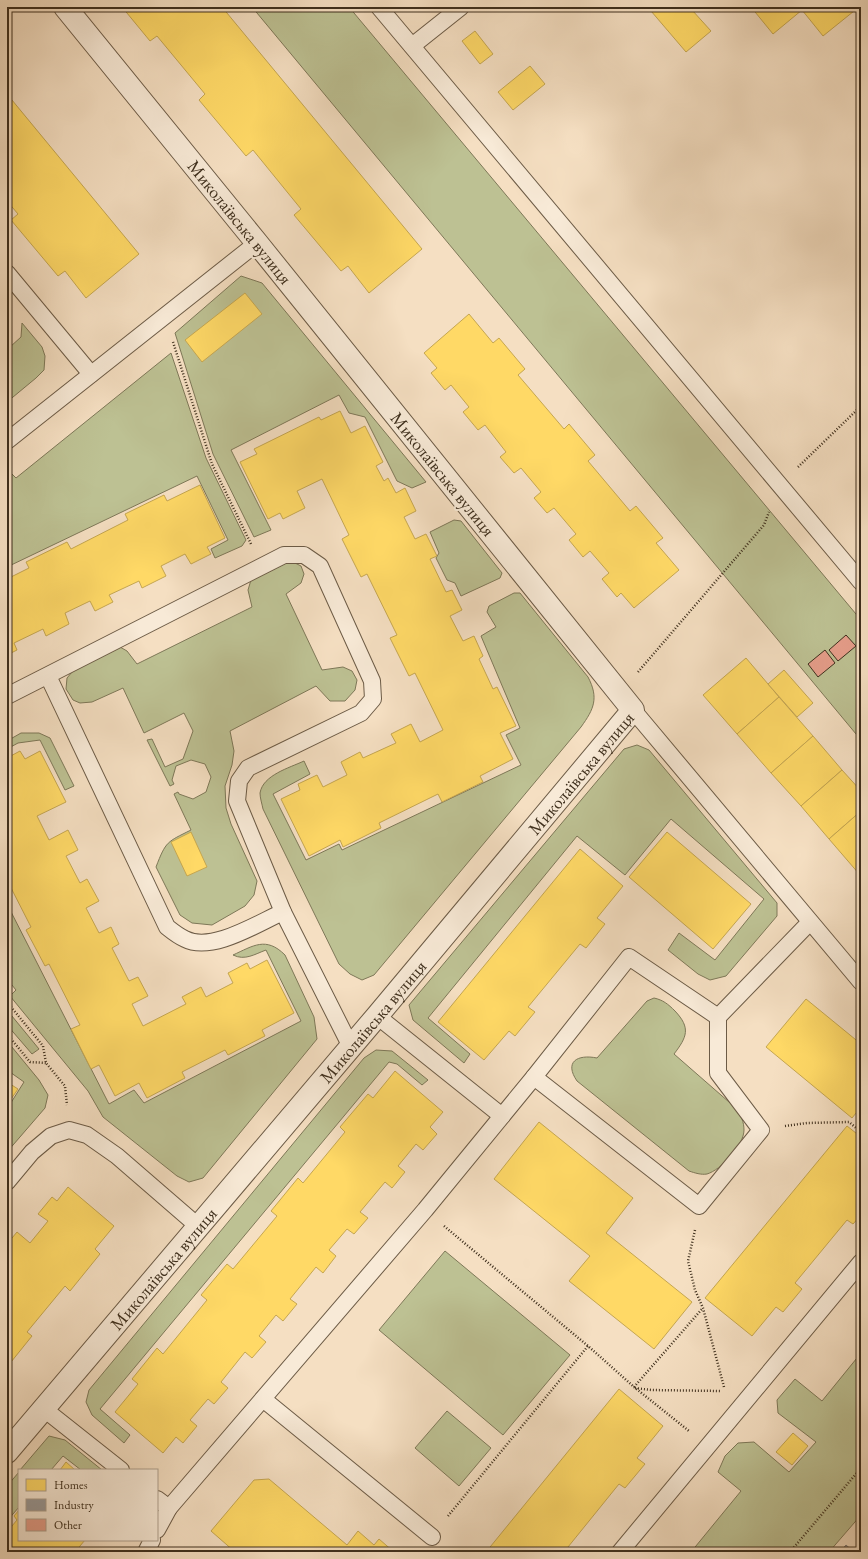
<svg xmlns="http://www.w3.org/2000/svg" width="868" height="1559" font-family="'EB Garamond',serif">
<style>
.green{fill:#bdc193;stroke:#7e7858}
.homes{fill:#ffd966;stroke:#c5a650}
.industry{fill:#999;stroke:#7e7974}
.building{fill:#e69e8b;stroke:#3e2f1d}
.lines{fill:none;stroke-linecap:round;stroke-linejoin:round}
.service-casing{stroke:#6c5b46;stroke-width:18}
.minor-casing{stroke:#6c5b46;stroke-width:24}
.path{stroke:#3e2f1d;stroke-width:2.5;stroke-dasharray:1 2;stroke-linecap:butt}
.service{stroke:#f8ead7;stroke-width:16}
.minor{stroke:#f8ead7;stroke-width:22}
.labels{text-anchor:middle;dominant-baseline:central;stroke-width:4;stroke-linejoin:round;paint-order:stroke}
.street-label{font-size:18px;fill:#3e2f1d;stroke:#f8ead7}
</style>
<rect width="100%" height="100%" fill="#f5dfc2"/>
<filter id="stains"><feTurbulence type="fractalNoise" baseFrequency=".005" numOctaves="4"/><feColorMatrix values="0 0 0 0 .2 0 0 0 0 .09 0 0 0 0 .02 0 0 0 .5 -.17"/></filter>
<radialGradient id="worn" r=".72"><stop offset=".6" stop-color="#630" stop-opacity="0"/><stop offset="1" stop-color="#630" stop-opacity=".3"/></radialGradient>
<!-- green -->
<g class="green">
<path d="M252,7H349L861,620V740Z"/>
<path d="M241,276L262,283L426,482L412,488L397,481L365,417L349,413L339,395L231,450L271,530L254,537L213,454L175,333Z"/>
<path d="M22,323L42,347L45,356L44,370L36,378L7,402V347H10L21,337Z"/>
<path d="M171,353L206,458L246,540L242,546L215,558L211,549L228,540L197,476L7,567V469L16,478Z"/>
<path d="M454,520L461,521L502,573L500,578L461,596L455,583L447,580L436,558L439,553L430,532Z"/>
<path d="M286,563H295L301,566L304,574L301,583L286,594L322,670L343,667L352,671L357,680L355,690L345,701H330L316,686L230,731L234,751L232,765L225,786L226,808L231,824L257,881L254,895L245,906L212,925L192,923L180,915L156,867C166,841 167,842 191,830L174,794L178,792L179,794L193,799L206,792L211,777L205,764L191,760L176,766L172,780L174,784L170,786L147,740L152,739L165,767L183,759L193,731L184,713L144,733L123,688L92,702L80,703L73,700L66,689L67,678L77,666L120,647L127,651L137,664L252,607L248,590L251,580Z"/>
<path d="M514,593H520L588,677C599,698 594,709 581,727L374,975L362,980L350,974L339,964L263,809C262,804 260,798 260,793C263,775 289,768 304,761L310,774L273,794L306,860L339,844L342,850L521,765L506,735L520,728L481,636L496,627L487,612L489,606Z"/>
<path d="M21,733H39L50,738L74,786L65,790L40,740L18,743L7,749V741Z"/>
<path d="M637,745L649,750L777,903V916L726,976L710,980L698,974L668,950L679,933L715,960L764,899L671,819L625,875L577,836L428,1018L470,1054L464,1063L413,1020L409,1005L624,749Z"/>
<path d="M7,904L109,1104L134,1090L144,1103L301,1021L266,950C255,954 245,961 233,955C253,946 266,936 285,955L314,1017L317,1039L203,1178L189,1182L177,1176L103,1117L88,1091L10,996L16,990L7,979Z"/>
<path d="M654,998C663,1000 668,1004 675,1011C691,1028 687,1037 674,1054L737,1109C741,1116 744,1122 744,1130C744,1145 721,1170 707,1174C701,1175 695,1173 689,1171L577,1081C564,1062 577,1054 597,1058L647,1001Z"/>
<path d="M7,1010L39,1049L32,1054L7,1025Z"/>
<path d="M7,1041L39,1080L48,1095L45,1108L7,1152V1109L24,1082L7,1070Z"/>
<path d="M376,1050L392,1051L428,1080L422,1085L397,1064L389,1062L100,1409L130,1435L124,1443L92,1415L86,1402L89,1390L364,1058Z"/>
<path d="M445,1251L570,1355L503,1435L379,1330Z"/>
<path d="M861,1353V1515L829,1552H691L741,1491L718,1472L725,1456L738,1443L754,1442L789,1472L816,1442L778,1413L777,1400L795,1379L822,1401Z"/>
<path d="M447,1411L491,1448L459,1486L415,1448Z"/>
<path d="M49,1436L65,1440L102,1470H81L63,1456L51,1470H20Z"/>
<path d="M19,1472V1507L7,1521V1486Z"/>
</g>
<!-- homes -->
<g class="homes">
<path d="M122,7H222L422,249L369,293L348,266L341,271L294,215L301,209L253,150L246,156L199,100L205,94L157,36L150,41Z"/>
<path d="M655,7H695L692,10L711,31L686,52L651,11Z"/>
<path d="M751,7H859L823,36L802,10L773,34Z"/>
<path d="M475,31L493,54L480,64L462,41Z"/>
<path d="M530,66L545,84L513,110L498,92Z"/>
<path d="M7,94L139,254L86,298L65,271L58,276L11,220L18,214L7,201Z"/>
<path d="M245,293L262,314L202,362L185,340Z"/>
<path d="M469,314L493,343L499,338L525,369L518,375L564,429L569,424L595,455L588,461L630,511L636,506L663,538L656,543L679,570L634,608L621,593L617,597L602,579L609,573L590,551L583,557L569,540L576,534L554,508L547,513L534,498L541,492L521,468L514,473L500,457L506,452L485,425L478,430L463,412L469,407L451,385L445,390L431,373L437,368L424,353Z"/>
<path d="M340,411L351,433L365,426L383,462L376,466L384,481L388,478L396,493L405,488L416,511L404,517L415,539L426,534L437,556L430,559L446,592L452,590L462,610L450,616L463,641L474,636L483,656L479,659L493,689L497,687L516,726L500,733L513,759L480,776L483,782L442,802L438,794L379,823L381,828L343,847L340,840L309,856L281,799L300,790L298,784L317,775L323,787L347,775L341,762L360,752L363,758L396,743L391,734L411,724L420,742L443,730L415,673L409,676L390,638L397,635L367,574L361,577L342,539L349,535L322,479L297,491L305,508L283,519L280,513L268,519L240,462L257,454L254,449L319,417L321,420Z"/>
<path d="M200,485L225,538L207,547L211,554L191,564L185,554L161,566L166,576L142,588L139,581L109,595L113,602L95,611L90,601L65,613L69,624L46,636L43,629L14,643L17,650L7,655V579L29,568L26,562L67,542L71,549L128,520L125,514L164,495L167,501Z"/>
<path d="M746,658L779,697L737,734L703,695Z"/>
<path d="M784,670L813,703L797,717L768,684Z"/>
<path d="M779,697L813,736L771,773L737,734Z"/>
<path d="M813,736L842,770L801,806L771,773Z"/>
<path d="M20,751L25,759L40,751L66,802L37,816L49,840L68,830L78,850L66,856L80,883L87,879L99,901L86,908L99,933L111,927L119,944L112,948L129,981L138,977L148,996L132,1004L143,1026L186,1004L182,997L201,987L206,997L233,983L228,973L247,963L250,969L267,960L294,1013L262,1030L265,1036L228,1055L225,1050L182,1072L185,1078L147,1098L139,1083L115,1096L99,1065L91,1069L71,1029L80,1025L49,964L45,966L26,930L31,927L7,880V758Z"/>
<path d="M842,770L861,791V811L829,839L801,806Z"/>
<path d="M861,811V874L860,875L829,839Z"/>
<path d="M191,832L207,867L187,876L171,842Z"/>
<path d="M667,832L751,904L713,949L629,877Z"/>
<path d="M580,849L623,886L597,918L605,924L586,948L580,944L528,1007L535,1012L515,1036L509,1031L484,1060L438,1022Z"/>
<path d="M806,999L861,1044V1107L852,1118L766,1047Z"/>
<path d="M395,1071L443,1112L430,1127L437,1134L423,1150L416,1144L398,1166L405,1172L392,1188L385,1182L360,1212L368,1218L354,1234L347,1229L329,1250L336,1256L323,1273L316,1267L290,1299L297,1304L283,1321L276,1315L259,1336L266,1342L252,1358L245,1352L221,1382L228,1388L214,1404L208,1399L190,1420L197,1426L183,1443L176,1437L163,1453L115,1412L138,1384L132,1379L157,1348L163,1354L207,1300L201,1295L227,1264L233,1269L277,1216L271,1211L298,1178L303,1183L345,1132L340,1127L368,1094L373,1098Z"/>
<path d="M7,1082L18,1089L7,1105Z"/>
<path d="M539,1122L633,1198L606,1233L692,1302L654,1349L569,1281L590,1256L494,1179Z"/>
<path d="M847,1126L861,1137V1215L853,1224L847,1220L795,1283L802,1289L783,1312L776,1307L752,1336L705,1298Z"/>
<path d="M68,1187L114,1226L95,1249L100,1254L70,1291L65,1286L27,1332L32,1336L7,1367V1257L8,1255L7,1254V1244L17,1232L30,1243L48,1221L38,1214L52,1197L57,1201Z"/>
<path d="M619,1389L663,1426L637,1458L645,1464L625,1488L619,1484L568,1547L574,1552H486Z"/>
<path d="M793,1433L808,1446L792,1465L776,1452Z"/>
<path d="M66,1462L75,1470H60Z"/>
<path d="M269,1479L347,1545L358,1531L374,1545L379,1539L394,1552H235L211,1531L254,1480Z"/>
<path d="M19,1510V1540H85L75,1552H7V1532L17,1520L14,1516Z"/>
</g>
<!-- industry -->
<path class="industry" d="M846,1545L854,1552H840Z"/>
<!-- building -->
<g class="building">
<path d="M846,635L856,646L838,661L829,650Z"/>
<path d="M825,650L835,663L818,677L808,664Z"/>
</g>
<g class="lines">
<defs>
<g id="service">
<path d="M379,7L861,582"/>
<path d="M412,46L461,7"/>
<path d="M7,273L91,374"/>
<path d="M7,441L257,243"/>
<path d="M48,676L167,927C172,931 178,936 185,939C212,953 258,923 283,912"/>
<path d="M7,696L284,555H304L320,566L372,681L373,699L361,713L248,768L239,781L237,801L283,912L351,1047"/>
<path d="M633,710L861,982"/>
<path d="M377,1016L502,1116"/>
<path d="M534,1077L699,1206L761,1130L718,1073V1017L810,922"/>
<path d="M7,1182L32,1152L51,1136L69,1130L87,1135L117,1156L199,1227"/>
<path d="M263,1399L432,1537"/>
<path d="M44,1409L121,1470"/>
<path d="M157,1499L169,1508"/>
<path d="M157,1530L169,1508L425,1210L534,1077L629,957L718,1017"/>
<path d="M146,1552L152,1540"/>
<path d="M620,1552L861,1262"/>
</g>
<g id="minor">
<path id="s1" d="M7,1452L377,1016L633,710L257,243L65,7"/>
</g>
</defs>
<!-- service casing -->
<use href="#service" class="service-casing"/>
<!-- minor casing -->
<use href="#minor" class="minor-casing"/>
<!-- path -->
<g class="path">
<path d="M173,342L212,464L251,544"/>
<path d="M798,467L861,406"/>
<path d="M638,672L764,525L769,512"/>
<path d="M7,1002L43,1046L46,1063L65,1086L67,1105"/>
<path d="M7,1034L30,1062L46,1063"/>
<path d="M785,1126L807,1123L849,1122L861,1132"/>
<path d="M444,1226L588,1346L634,1387L689,1431"/>
<path d="M695,1230L688,1261L695,1290L703,1308L724,1387"/>
<path d="M634,1387L702,1309"/>
<path d="M635,1388L651,1390L720,1391"/>
<path d="M448,1516L588,1346"/>
<path d="M790,1552L861,1468"/>
</g>
<!-- service -->
<use href="#service" class="service"/>
<!-- minor -->
<use href="#minor" class="minor"/>
</g>
<g class="labels">
<!-- street labels -->
<g class="street-label">
<text transform="translate(240 222) rotate(51)">Миколаївська вулиця</text>
<text transform="translate(443 474) rotate(51)">Миколаївська вулиця</text>
<text stroke="none"><textPath href="#s1" startOffset="889">Миколаївська вулиця</textPath></text>
<text stroke="none"><textPath href="#s1" startOffset="565">Миколаївська вулиця</textPath></text>
<text stroke="none"><textPath href="#s1" startOffset="241">Миколаївська вулиця</textPath></text>
</g>
</g>
<!-- margin -->
<rect width="868" height="1559" fill="none" stroke="#f5dfc2" stroke-width="24"/>
<rect x="8" y="8" width="852" height="1543" fill="none" stroke="#3e2f1d" stroke-width="2"/>
<rect x="12" y="12" width="844" height="1535" fill="none" stroke="#3e2f1d"/>
<!-- legend -->
<rect x="18" y="1469" width="140" height="72" fill="#f8ead7" stroke="#ae9f8d"/>
<rect x="26" y="1479" width="20" height="12" fill="#ffd966" stroke="#ae9f8d"/>
<text x="54" y="1489" font-size="12" fill="#3e2f1d">Homes</text>
<rect x="26" y="1499" width="20" height="12" fill="#999999" stroke="#ae9f8d"/>
<text x="54" y="1509" font-size="12" fill="#3e2f1d">Industry</text>
<rect x="26" y="1519" width="20" height="12" fill="#e69e8b" stroke="#ae9f8d"/>
<text x="54" y="1529" font-size="12" fill="#3e2f1d">Other</text>
<rect width="100%" height="100%" filter="url(#stains)"/>
<rect width="100%" height="100%" fill="url(#worn)"/>
</svg>
